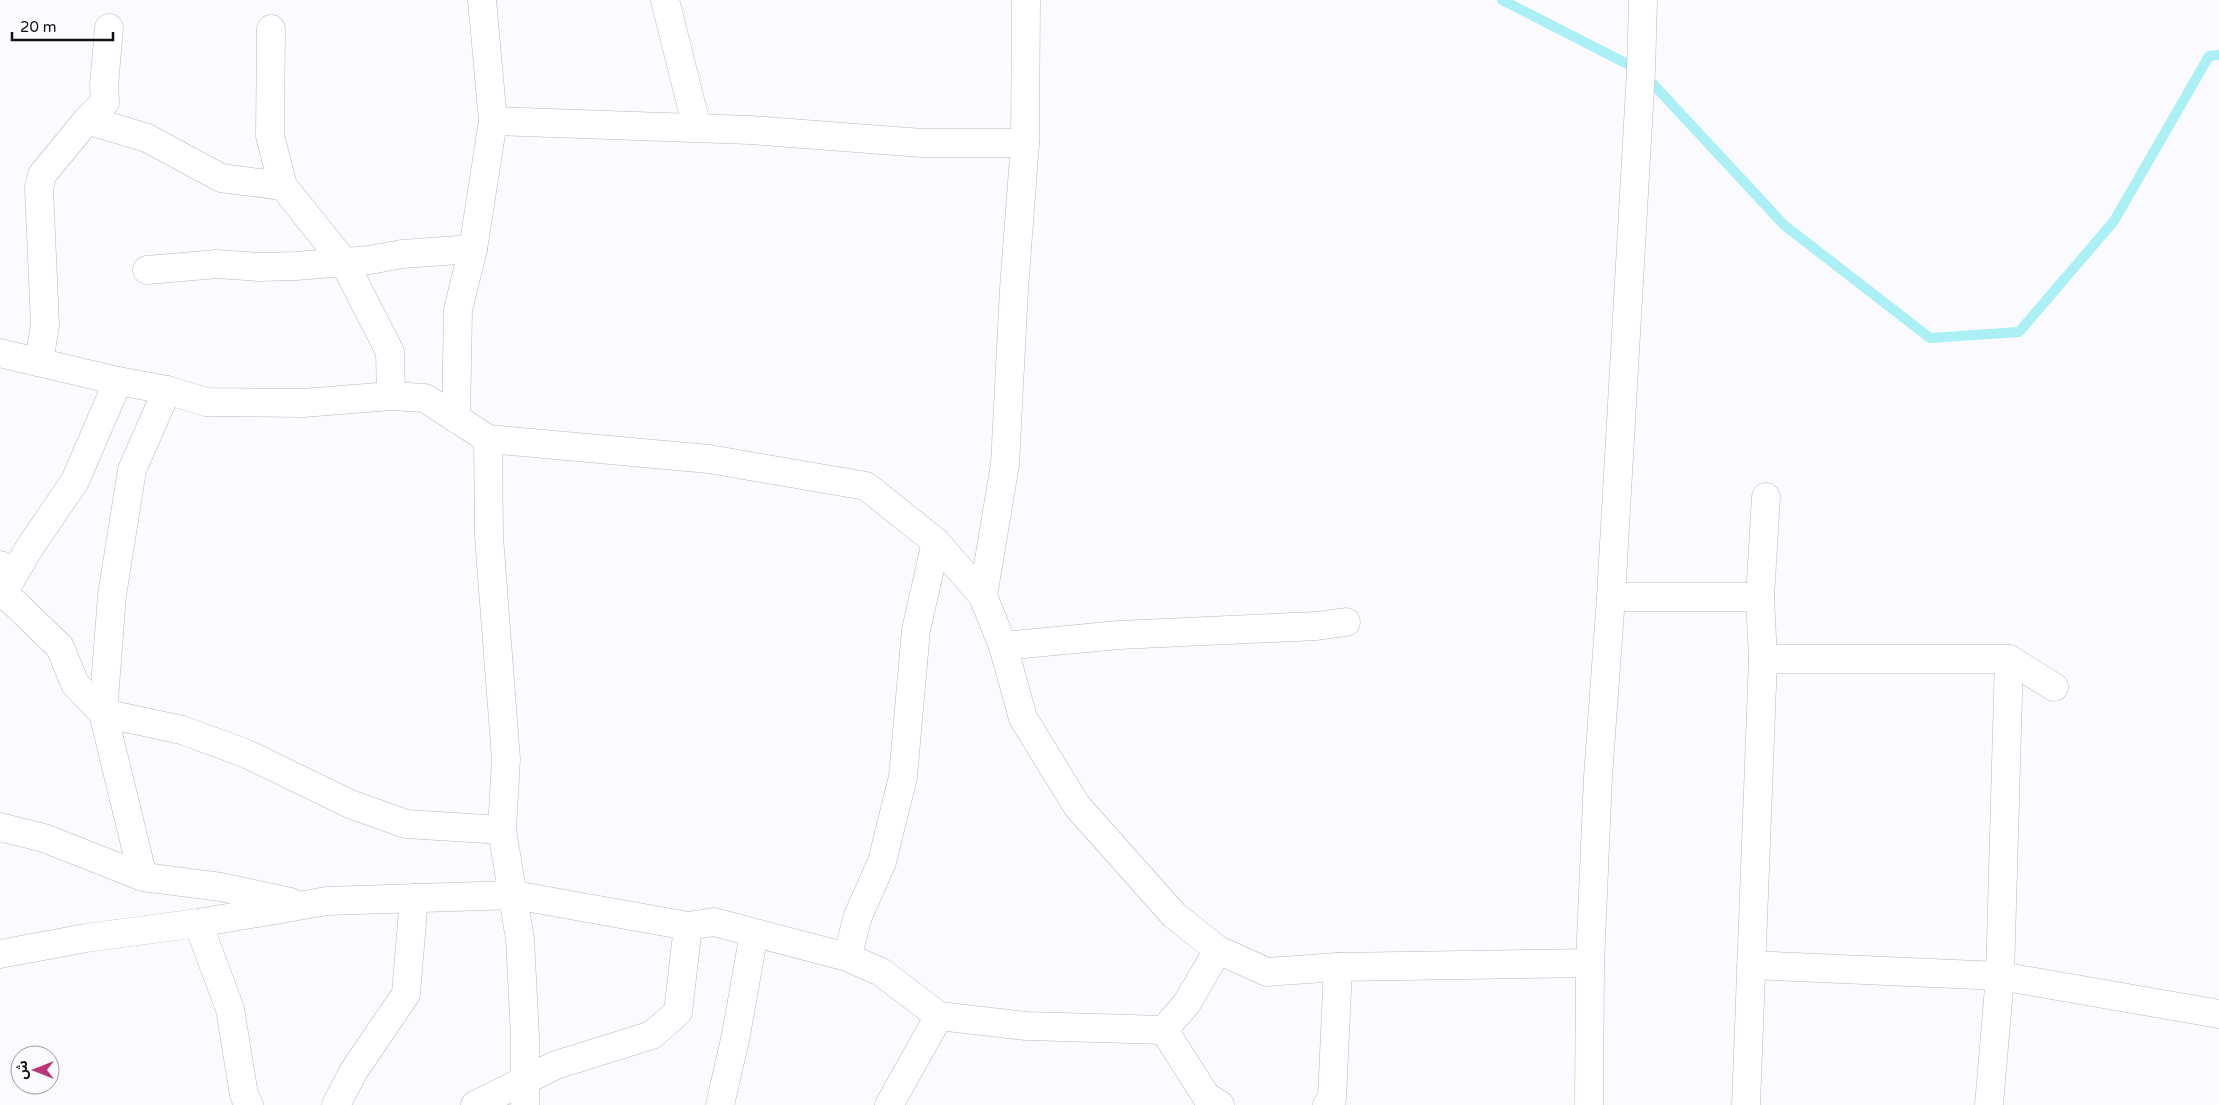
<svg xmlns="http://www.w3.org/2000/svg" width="2219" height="1105" font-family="'Varela Round','Noto Sans Arabic',sans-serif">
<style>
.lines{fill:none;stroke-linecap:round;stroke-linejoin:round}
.stream{stroke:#aaf0f5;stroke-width:10}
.street-casing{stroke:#b7b8c3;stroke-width:29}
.street{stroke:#fff;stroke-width:28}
</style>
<rect width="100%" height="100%" fill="#fafaff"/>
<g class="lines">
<!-- stream -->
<path class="stream" d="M1502,0L1641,71L1784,225L1930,338L2019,332L2114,221L2209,56L2219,55"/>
<defs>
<g id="street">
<path d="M482,0L493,121"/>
<path d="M665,0L697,128"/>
<path d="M271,29L270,136L283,186L344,262L390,352L391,396"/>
<path d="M87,120L147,138L221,178L283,186"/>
<path d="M1025,143L1026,0"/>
<path d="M147,270L217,264L259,267L296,266L370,260L402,254L473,249"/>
<path d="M0,353L118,381L167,390L206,402L303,403L391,396L425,398L488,439L709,459L866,486L936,542L983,596L1003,646L1023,718L1077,806L1174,915L1218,950L1267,972L1338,967L1590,963"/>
<path d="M39,362L45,325L39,188L42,175L87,120L105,102L104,85L109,28"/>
<path d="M167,390L132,470L112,595L103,713L182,730L247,754L350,804L406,824L502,830"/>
<path d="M456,419L458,310L473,249L493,121L750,130L922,143H1025L1014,289L1005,464L983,596"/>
<path d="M488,439L489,537L506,759L502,830L520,939L525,1037V1105"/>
<path d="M0,565L3,592L60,647L75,684L103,713L143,877"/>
<path d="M1,596L30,547L75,481L118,381"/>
<path d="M1611,597H1760"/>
<path d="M1003,646L1119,635L1317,626L1346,622"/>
<path d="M1763,659H2009L2054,687"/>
<path d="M0,827L44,838L143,877L221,887L290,902"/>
<path d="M198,923L230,1009L244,1095L249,1105"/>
<path d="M0,954L86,938L198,923L327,901L514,895L688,926L714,922L847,957L881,972L939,1016L1026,1026L1164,1030L1187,1003L1218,950"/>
<path d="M847,957L858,916L882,862L903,777L916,630L936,542"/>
<path d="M1751,965L2000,976L2219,1014"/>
<path d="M1164,1030L1206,1096L1220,1105"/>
<path d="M336,1105L353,1072L406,994L414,898"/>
<path d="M475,1105L556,1065L652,1035L678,1012L688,926"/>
<path d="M720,1105L736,1035L754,933"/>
<path d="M889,1105L939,1016"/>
<path d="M1327,1105L1332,1099L1338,967"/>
<path d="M1589,1105L1590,963L1598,777L1611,597L1641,71L1643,0"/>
<path d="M1746,1105L1763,659L1760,597L1766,497"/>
<path d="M1989,1105L2000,976L2009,659"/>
</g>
</defs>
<!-- street casing -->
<use href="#street" class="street-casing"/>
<!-- street -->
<use href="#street" class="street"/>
</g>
<!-- north arrow -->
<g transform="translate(35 1070) rotate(270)"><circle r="24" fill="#fafaff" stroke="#9d9da1"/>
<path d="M0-4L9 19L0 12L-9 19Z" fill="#b9357a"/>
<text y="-8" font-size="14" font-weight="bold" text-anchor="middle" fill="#111215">ش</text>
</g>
<!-- scale -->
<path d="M12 32v8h101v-8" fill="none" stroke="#111215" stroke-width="2.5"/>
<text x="20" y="32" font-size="15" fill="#111215" stroke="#fafaff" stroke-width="4" paint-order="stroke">20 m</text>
</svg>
